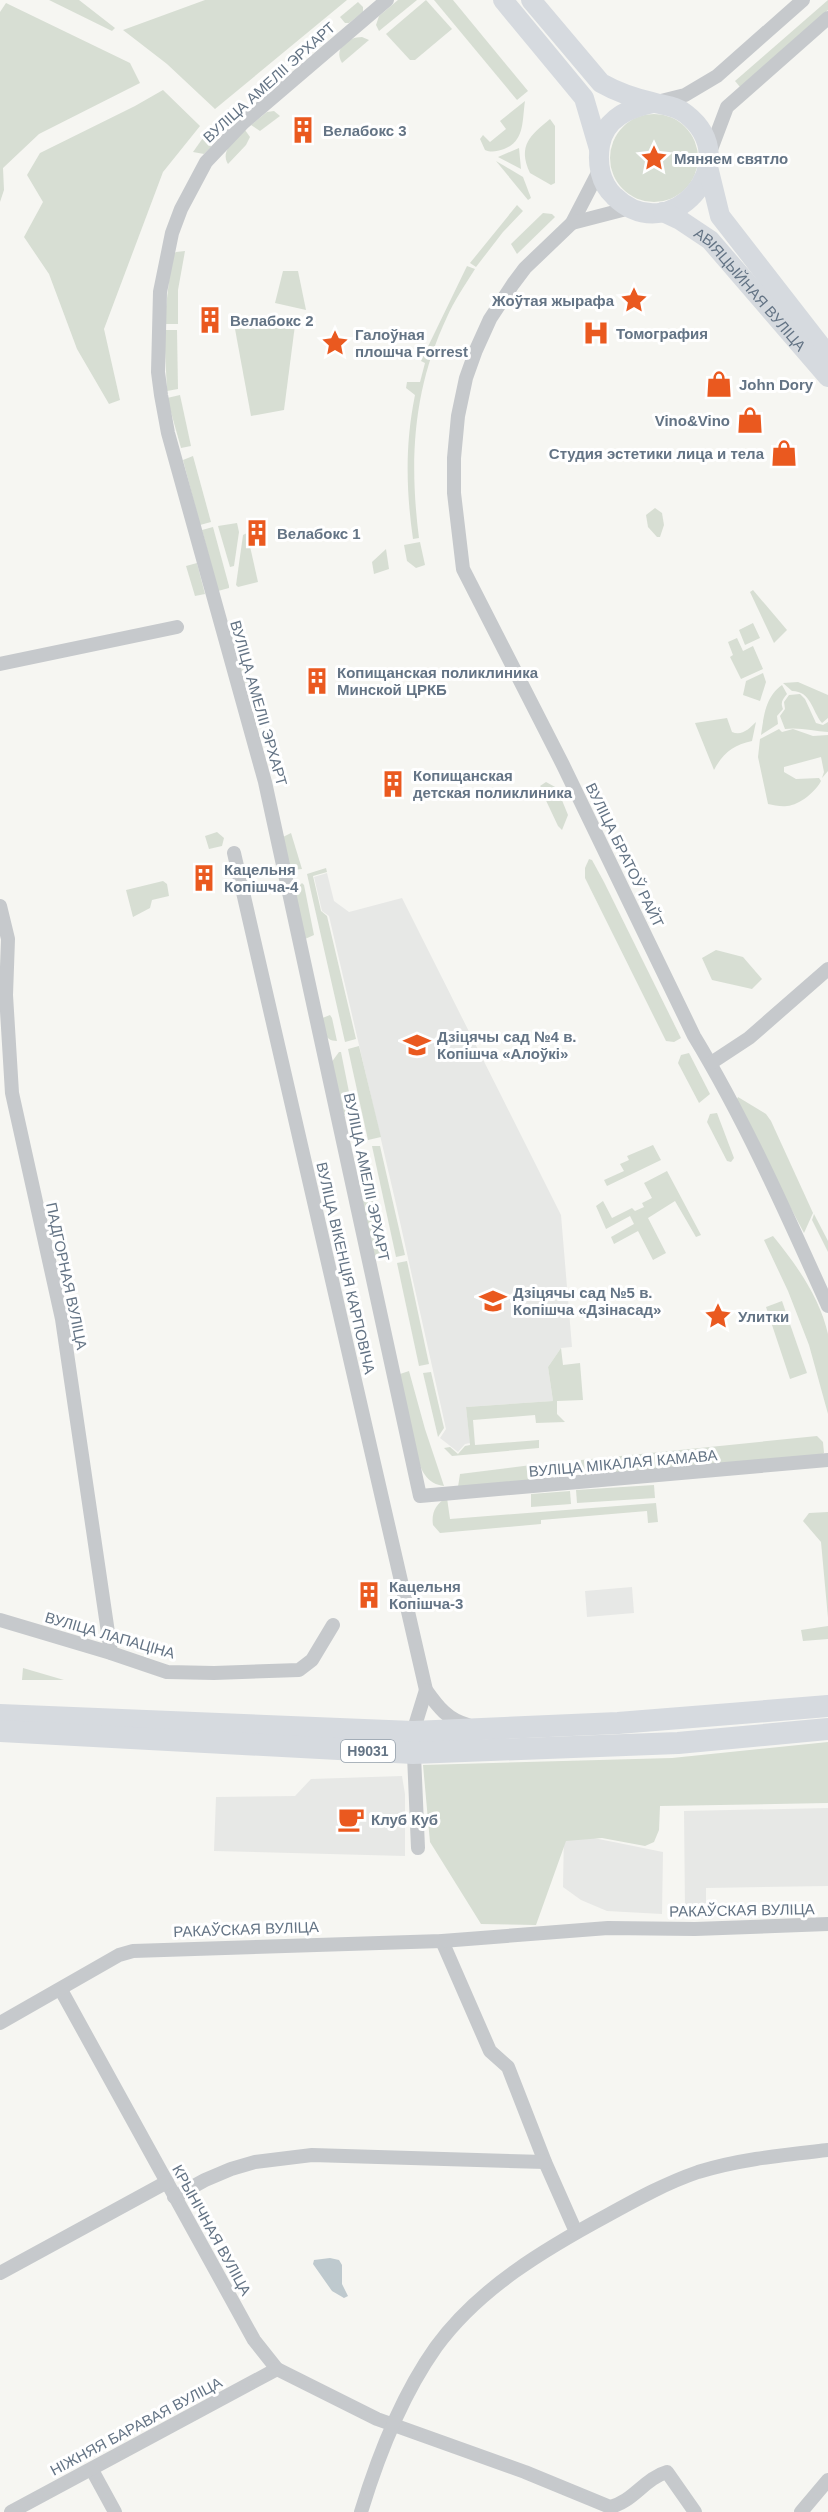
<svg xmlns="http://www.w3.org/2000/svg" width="828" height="2512" font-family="Arial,sans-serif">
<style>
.built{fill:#e7e8e6}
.green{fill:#d7ded3}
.water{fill:#bec9ce}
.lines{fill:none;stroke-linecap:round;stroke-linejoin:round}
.street{stroke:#c6c9cc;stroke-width:14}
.secondary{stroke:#d6dadf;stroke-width:20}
.primary{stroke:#d6dadf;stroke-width:22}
.labels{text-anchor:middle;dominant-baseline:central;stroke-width:6;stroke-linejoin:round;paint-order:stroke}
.shield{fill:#fff;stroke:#929eaa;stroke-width:1.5}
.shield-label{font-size:14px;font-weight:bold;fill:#647485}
.street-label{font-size:15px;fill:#647485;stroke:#fff}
.poi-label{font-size:15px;font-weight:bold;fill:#647485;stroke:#fff;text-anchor:start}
</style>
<rect width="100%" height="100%" fill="#f6f6f2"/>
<!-- built -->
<g class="built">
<path d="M327,873L334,901L349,912L402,898L561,1215L572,1347L561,1348L548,1367L553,1401L466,1407L470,1443L465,1444L458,1452L440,1438L446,1429L396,1204L329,916L322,911L314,877Z"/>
<path d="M632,1587L634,1613L587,1617L585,1591Z"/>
<path d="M402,1776L405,1794V1856L214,1851L216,1797L295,1796L311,1779Z"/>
<path d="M828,1808V1886L706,1888V1909H685L684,1811Z"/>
<path d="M564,1832L663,1852L662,1914L607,1911L581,1900L563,1887Z"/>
</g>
<!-- green -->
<g class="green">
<path d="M49,0H79L115,28L112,31Z"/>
<path d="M205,0H347L215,109L167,64L123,30Z"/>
<path d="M398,0H417L379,31L376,25L379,16Z"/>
<path d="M426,0L452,29L415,60H410L386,34Z"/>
<path d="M434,0H453L528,91L517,100Z"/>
<path d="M828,0V10L740,87L735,81Z"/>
<path d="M358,2L363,7V12L349,23H345L340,17Z"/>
<path d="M6,3L130,63L140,83L39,134L3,168L4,190L0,202V12Z"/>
<path d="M362,37L369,40L342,63C333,48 348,37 362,37Z"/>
<path d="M281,67L284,75L283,81L263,98H258L252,92Z"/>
<path d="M163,90L200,126L163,172L104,329L120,400L109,404L77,349L49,274L24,237L43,202L27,175L40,153L135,106Z"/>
<path d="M525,101C522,121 525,141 504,149C497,151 492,153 485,150L480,139L483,135L490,142L506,129L500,121Z"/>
<path d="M274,111L280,116L260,131L251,125L267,112Z"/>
<circle cx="654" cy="158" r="44"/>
<path d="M550,119L555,126V183L551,185L530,173C517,145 531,135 550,119Z"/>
<path d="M245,130L250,137L246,145L228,164C220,150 235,140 245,130Z"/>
<path d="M205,135L210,140L211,147L204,154L193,152Z"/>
<path d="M519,148L521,169L498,157Z"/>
<path d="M496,161L523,177L531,198L528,200Z"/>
<path d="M517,205L523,211L503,232L476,267L470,263Z"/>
<path d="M543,213L552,214L555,217L517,254L511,244Z"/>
<path d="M185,251L178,290V324H164L172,255L176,252Z"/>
<path d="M467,266L475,269C465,285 454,301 447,317C413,389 409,460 419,538L413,539C406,490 405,444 415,395L406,388L407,382H420L425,363L421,361Z"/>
<path d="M283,271H298L306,310L275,303Z"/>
<path d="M295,325L284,410L251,416L235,329Z"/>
<path d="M164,330H177L178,389L167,391Z"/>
<path d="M180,395L191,446L181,448L167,398Z"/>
<path d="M193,456L211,522L200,525L183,460Z"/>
<path d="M655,508L662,513L664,525L660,537H657L648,527L646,515Z"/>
<path d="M237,523L239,532L234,566L230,567L218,526Z"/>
<path d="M213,527L229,586V588L218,591L202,530Z"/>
<path d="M247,533L258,582L238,587L236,585L243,535Z"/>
<path d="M420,542L425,565L416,568L407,561L404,545Z"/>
<path d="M386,549L389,569L374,574L372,562Z"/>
<path d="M197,563L205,594L195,596L186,566Z"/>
<path d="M753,590L787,630L774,643L750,592Z"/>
<path d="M753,623L760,638L745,645L739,630Z"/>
<path d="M239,630L252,684L242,682L231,637L233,632Z"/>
<path d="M737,638L743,651L753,646L763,669L741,679L730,657L733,655L728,642Z"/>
<path d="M763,673L766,682L760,701L743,695L746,681Z"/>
<path d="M798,682L828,695V718L822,723C812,711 811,691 792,691L783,683Z"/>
<path d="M782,685L787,694C783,699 780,702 783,709L777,716L778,724L761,735C764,716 765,697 782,685Z"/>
<path d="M800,694L805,699L816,723L823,725L828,722V732C814,731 799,727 785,729L780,716L785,709L784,702L789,695Z"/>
<path d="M727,718L732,732C742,736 749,729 756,722L752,741C733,745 723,753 714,770L695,723Z"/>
<path d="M779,729L782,732L793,729L813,736L828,735V771L822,778L824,772L821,757L784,767V772L796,779L819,778L821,781C816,791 800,805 787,806C781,807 774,805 768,804L758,757L760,739Z"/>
<path d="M546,782L557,788L568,815L562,830L558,826L542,792L543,789L540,786Z"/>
<path d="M217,832L224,838L222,846L209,849L205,836Z"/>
<path d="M291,833L302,869L292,870L286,864L283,837Z"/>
<path d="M589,859L592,860L604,882L681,1038L674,1042L666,1041L585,878V868Z"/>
<path d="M326,868L327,872L313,876L321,911L327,916L356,1039L345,1042L307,874Z"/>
<path d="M163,881L167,884L169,896L152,900L150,908L133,917L126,890Z"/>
<path d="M302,883L304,885L314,935L305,939L294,891Z"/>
<path d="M716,950L743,957L762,979L752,989L712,980L702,958Z"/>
<path d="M330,1015L332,1018L337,1041C324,1041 323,1030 320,1019Z"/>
<path d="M359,1046L381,1137L368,1140L348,1049Z"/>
<path d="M339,1052H341L353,1112L344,1115L331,1063Z"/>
<path d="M689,1053L710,1094L699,1103L678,1063L681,1055Z"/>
<path d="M738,1097L766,1114L771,1121L813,1213L804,1233L735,1103Z"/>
<path d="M717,1113L734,1158L731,1162L727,1161L707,1122L710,1114Z"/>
<path d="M653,1145L661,1160L607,1186L604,1180L624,1171L620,1164L629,1160L627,1156Z"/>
<path d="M372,1146H380L405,1255L396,1257Z"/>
<path d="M667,1171L701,1235L696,1237L675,1201L648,1218L666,1253L653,1260L638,1231L614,1244L611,1237L634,1224L630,1216L606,1229L596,1206L603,1201L612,1218L632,1208L635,1211L644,1207L642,1203L652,1198L644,1183Z"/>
<path d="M370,1198L373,1199L388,1258L385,1260L374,1256L362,1201Z"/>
<path d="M814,1214L828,1241V1252L812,1220Z"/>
<path d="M773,1236C796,1264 820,1298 828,1334C828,1354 828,1391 828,1414L809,1345L788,1291L764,1240Z"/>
<path d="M407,1261L429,1364L419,1366L397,1263Z"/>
<path d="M782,1301L807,1373L790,1379L766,1307Z"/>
<path d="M561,1348L563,1365L580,1363L583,1400L557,1401V1414L565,1422L536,1423L535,1415L473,1420L475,1445L539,1440V1448L452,1456L444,1448L450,1447L458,1454L465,1446L470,1445L466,1407L553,1401L548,1367Z"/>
<path d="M409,1371L425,1429L444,1486C436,1485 430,1482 425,1475C414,1461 404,1394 400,1374Z"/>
<path d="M431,1372L444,1428L438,1437L423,1373Z"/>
<path d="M817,1436L823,1442L824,1453L821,1455L582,1479L581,1460Z"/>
<path d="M539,1464V1475L533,1480L458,1487L460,1474Z"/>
<path d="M654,1485L655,1498L577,1503L576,1490Z"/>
<path d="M570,1491L571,1504L531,1507V1494Z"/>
<path d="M447,1498L450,1519L656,1503L658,1522L648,1523L647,1511L541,1520V1524L440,1533L433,1525C431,1513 436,1503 447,1498Z"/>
<path d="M828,1512V1618L821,1542L803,1521L809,1513Z"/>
<path d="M828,1626V1639L803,1641L801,1630Z"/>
<path d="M23,1668L64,1680H22Z"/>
<path d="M828,1742V1803L660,1806L659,1830L654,1842L645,1846L602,1838L566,1841L536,1925L481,1924L430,1842L423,1765L672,1758Z"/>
</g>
<!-- water -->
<path class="water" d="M330,2258L339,2260L342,2265V2284L348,2296L344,2298L332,2291L313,2264L314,2260Z"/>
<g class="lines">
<!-- street -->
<g class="street">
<path d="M387,0L243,123L206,162L181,209L172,233L160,292L158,372L161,395L168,433L265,782L420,1496L828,1460"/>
<path d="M657,102L685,95L717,76L803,0"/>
<path d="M710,152L727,107L828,18"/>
<path d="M600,169L572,223L525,268L513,284L490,319L476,350L466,378L458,416L454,458V493L463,569L563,765L694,1036C746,1122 787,1215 828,1306"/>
<path d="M572,223L630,208"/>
<path d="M0,664L177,627"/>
<path d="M234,853L426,1690C438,1707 448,1720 468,1725"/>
<path d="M0,906L8,939L6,995L12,1093L62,1319L111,1653"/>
<path d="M711,1063L749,1038L828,969"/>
<path d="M0,1620L111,1653L167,1672L214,1673L299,1670L312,1660L333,1625"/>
<path d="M418,1848L413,1732L426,1690"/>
<path d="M442,1941L490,2051L508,2067L545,2162L576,2232"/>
<path d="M61,1990L254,2340L277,2369L377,2419L525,2472L610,2507C633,2502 645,2478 667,2472L695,2512"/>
<path d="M0,2023L119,1955L133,1951L442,1941L608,1928L695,1929L828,1924"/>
<path d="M174,2197L205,2180L231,2169L255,2162L312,2155L545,2162"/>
<path d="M0,2273L167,2182"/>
<path d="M92,2470L115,2512"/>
<path d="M11,2512L277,2369"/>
<path d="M361,2512C378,2456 402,2395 436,2347C479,2288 545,2249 608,2215C637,2199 666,2183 698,2172C740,2159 784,2155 828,2150"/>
<path d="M801,2512L828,2480"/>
</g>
<!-- secondary -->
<g class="secondary">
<path d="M503,0L584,98L599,149"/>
<path d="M531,0L601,83C617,92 634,98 652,102C665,106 676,106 686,114C748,162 670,251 614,196C600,183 597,163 600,145C605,118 629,108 653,103"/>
<path d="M708,167L720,216L828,355"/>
<path id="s1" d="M663,212L680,220L710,240L828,377"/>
</g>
<!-- primary -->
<g class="primary">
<path d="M0,1715L413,1732L618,1723L828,1706"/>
<path d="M0,1731L413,1753L678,1743L828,1729"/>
</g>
</g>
<!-- icons -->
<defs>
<symbol id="building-bare" viewBox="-9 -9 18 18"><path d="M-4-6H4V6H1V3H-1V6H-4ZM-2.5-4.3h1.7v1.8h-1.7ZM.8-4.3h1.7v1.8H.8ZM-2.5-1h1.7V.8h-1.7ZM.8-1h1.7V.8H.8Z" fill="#ea591f" stroke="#fff" stroke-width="2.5" paint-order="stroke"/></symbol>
<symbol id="sight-bare" viewBox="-9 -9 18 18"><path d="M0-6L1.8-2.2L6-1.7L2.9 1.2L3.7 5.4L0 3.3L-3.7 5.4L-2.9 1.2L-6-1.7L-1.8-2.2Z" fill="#ea591f" stroke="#fff" stroke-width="2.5" paint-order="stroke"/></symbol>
<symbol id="hospital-bare" viewBox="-9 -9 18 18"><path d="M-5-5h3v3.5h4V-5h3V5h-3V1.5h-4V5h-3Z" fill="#ea591f" stroke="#fff" stroke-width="2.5" paint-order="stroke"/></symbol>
<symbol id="shop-bare" viewBox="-9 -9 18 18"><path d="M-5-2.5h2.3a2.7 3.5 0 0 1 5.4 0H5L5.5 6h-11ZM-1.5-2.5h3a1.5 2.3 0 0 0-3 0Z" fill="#ea591f" stroke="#fff" stroke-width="2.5" paint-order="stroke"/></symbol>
<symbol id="school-bare" viewBox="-9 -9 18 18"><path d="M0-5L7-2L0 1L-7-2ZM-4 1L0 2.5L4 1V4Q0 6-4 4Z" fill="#ea591f" stroke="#fff" stroke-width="2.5" paint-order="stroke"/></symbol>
<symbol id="cafe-bare" viewBox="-9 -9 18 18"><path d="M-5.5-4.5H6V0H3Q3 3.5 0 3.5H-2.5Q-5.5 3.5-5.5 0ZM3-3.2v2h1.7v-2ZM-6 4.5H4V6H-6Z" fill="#ea591f" stroke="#fff" stroke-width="2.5" paint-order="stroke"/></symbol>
</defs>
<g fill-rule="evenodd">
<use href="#building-bare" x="284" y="111" width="38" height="38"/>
<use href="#sight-bare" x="635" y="139" width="38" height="38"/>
<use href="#sight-bare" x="615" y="281" width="38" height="38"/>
<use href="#building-bare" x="191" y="301" width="38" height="38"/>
<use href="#hospital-bare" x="577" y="314" width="38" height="38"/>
<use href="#sight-bare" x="316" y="324" width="38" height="38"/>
<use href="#shop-bare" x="700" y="365" width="38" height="38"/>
<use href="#shop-bare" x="731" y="401" width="38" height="38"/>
<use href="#shop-bare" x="765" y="434" width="38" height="38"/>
<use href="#building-bare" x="238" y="514" width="38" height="38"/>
<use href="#building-bare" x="298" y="662" width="38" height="38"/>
<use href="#building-bare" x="374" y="765" width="38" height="38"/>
<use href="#building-bare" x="185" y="859" width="38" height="38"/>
<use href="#school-bare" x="398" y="1026" width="38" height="38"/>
<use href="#school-bare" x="474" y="1282" width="38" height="38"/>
<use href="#sight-bare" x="699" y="1297" width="38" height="38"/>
<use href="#building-bare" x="350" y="1576" width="38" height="38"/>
<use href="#cafe-bare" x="332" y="1800" width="38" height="38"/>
</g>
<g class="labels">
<!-- shield labels -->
<rect class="shield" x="341" y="1740" width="54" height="22" rx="4.5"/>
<g class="shield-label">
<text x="368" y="1751">Н9031</text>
</g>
<!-- street labels -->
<g class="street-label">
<text transform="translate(269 82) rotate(-42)">ВУЛІЦА АМЕЛІІ ЭРХАРТ</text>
<text stroke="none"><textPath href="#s1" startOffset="118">АВІЯЦЫЙНАЯ ВУЛІЦА</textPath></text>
<text transform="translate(259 703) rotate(74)">ВУЛІЦА АМЕЛІІ ЭРХАРТ</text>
<text transform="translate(625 855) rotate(64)">ВУЛІЦА БРАТОЎ РАЙТ</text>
<text transform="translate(367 1177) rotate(78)">ВУЛІЦА АМЕЛІІ ЭРХАРТ</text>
<text transform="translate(346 1268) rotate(77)">ВУЛІЦА ВІКЕНЦІЯ КАРПОВІЧА</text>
<text transform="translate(67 1276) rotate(78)">ПАДГОРНАЯ ВУЛІЦА</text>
<text transform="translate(623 1463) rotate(-5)">ВУЛІЦА МІКАЛАЯ КАМАВА</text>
<text transform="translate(110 1635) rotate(16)">ВУЛІЦА ЛАПАЦІНА</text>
<text transform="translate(742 1910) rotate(-1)">РАКАЎСКАЯ ВУЛІЦА</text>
<text transform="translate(246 1929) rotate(-2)">РАКАЎСКАЯ ВУЛІЦА</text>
<text transform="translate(212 2230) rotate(61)">КРЫНІЧНАЯ ВУЛІЦА</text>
<text transform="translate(136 2426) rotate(-28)">НІЖНЯЯ БАРАВАЯ ВУЛІЦА</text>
</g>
<!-- poi labels -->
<g class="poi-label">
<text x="323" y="130">Велабокс 3</text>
<text x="674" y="158">Мяняем святло</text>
<text x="614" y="300" text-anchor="end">Жоўтая жырафа</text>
<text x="230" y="320">Велабокс 2</text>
<text x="616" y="333">Томография</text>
<text x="355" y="334">Галоўная<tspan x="355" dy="17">плошча Forrest</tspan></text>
<text x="739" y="384">John Dory</text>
<text x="730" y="420" text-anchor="end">Vino&amp;Vino</text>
<text x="764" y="453" text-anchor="end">Студия эстетики лица и тела</text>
<text x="277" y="533">Велабокс 1</text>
<text x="337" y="672">Копищанская поликлиника<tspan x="337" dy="17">Минской ЦРКБ</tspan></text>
<text x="413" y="775">Копищанская<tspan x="413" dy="17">детская поликлиника</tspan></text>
<text x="224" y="869">Кацельня<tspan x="224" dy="17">Копішча-4</tspan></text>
<text x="437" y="1036">Дзіцячы сад №4 в.<tspan x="437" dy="17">Копішча «Алоўкі»</tspan></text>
<text x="513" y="1292">Дзіцячы сад №5 в.<tspan x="513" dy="17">Копішча «Дзінасад»</tspan></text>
<text x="738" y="1316">Улитки</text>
<text x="389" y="1586">Кацельня<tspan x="389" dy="17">Копішча-3</tspan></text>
<text x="371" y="1819">Клуб Куб</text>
</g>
</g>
</svg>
